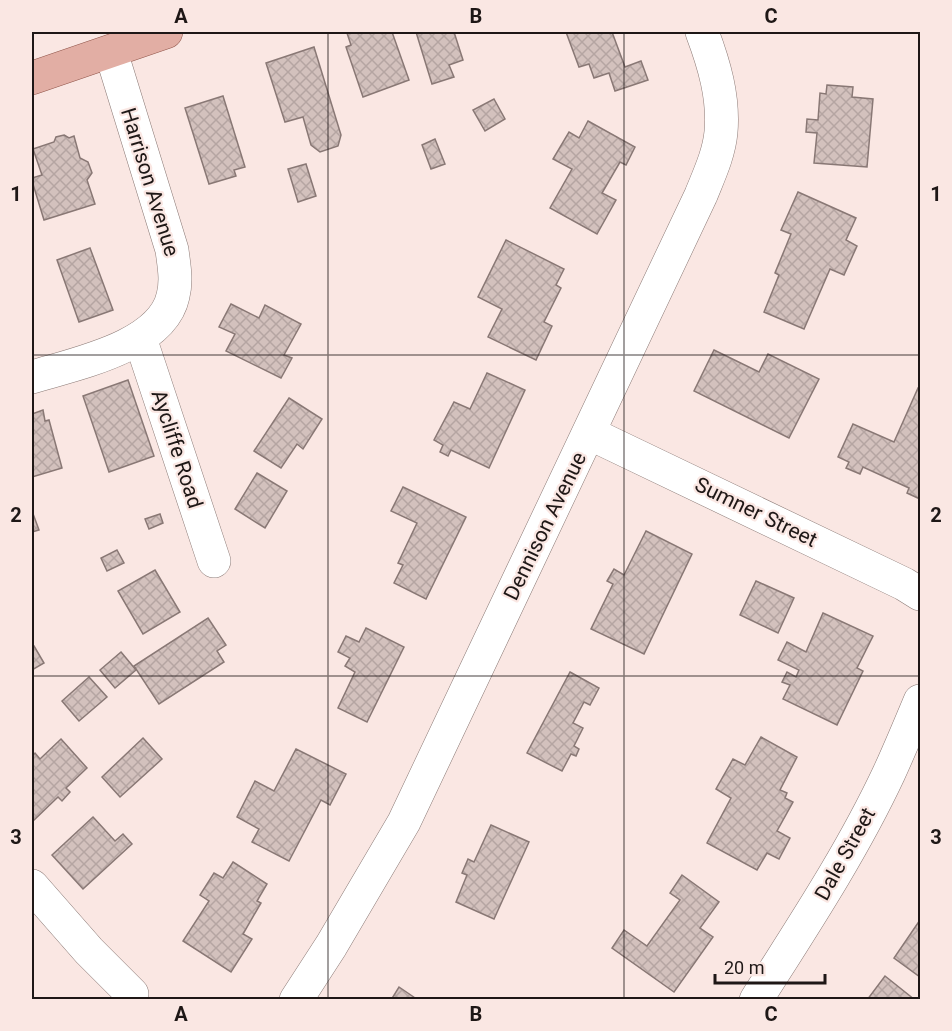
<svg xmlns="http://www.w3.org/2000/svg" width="952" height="1031" font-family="Roboto,sans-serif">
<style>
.building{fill:url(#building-cross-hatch);stroke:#897875;stroke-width:1.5}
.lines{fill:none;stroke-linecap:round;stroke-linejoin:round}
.minor-casing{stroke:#8b7a76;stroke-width:34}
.major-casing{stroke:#91564b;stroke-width:34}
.minor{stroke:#fff;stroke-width:33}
.major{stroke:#e2aea4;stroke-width:33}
.grid{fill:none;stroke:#1e1716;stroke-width:1.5;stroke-opacity:0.55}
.labels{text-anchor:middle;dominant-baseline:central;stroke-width:4.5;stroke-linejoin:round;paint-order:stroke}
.street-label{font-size:21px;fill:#1e1716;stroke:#fae7e3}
.neatline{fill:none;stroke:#1e1716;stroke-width:2}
.grid-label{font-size:20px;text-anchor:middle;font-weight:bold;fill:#1e1716}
</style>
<defs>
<pattern id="building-cross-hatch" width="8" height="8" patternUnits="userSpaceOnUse" patternTransform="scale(1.5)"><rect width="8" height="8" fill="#d3c1bd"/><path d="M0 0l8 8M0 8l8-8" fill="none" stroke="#b5a5a2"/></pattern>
</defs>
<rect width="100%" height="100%" fill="#fae7e3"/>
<!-- building -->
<g class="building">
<path d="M351,32H392L409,80L363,97L346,47L351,45L347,33Z"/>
<path d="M416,32H454L463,60L449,65L454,77L432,84Z"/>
<path d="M566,32H612L625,67L641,61L648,80L615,91L609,73L594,78L589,64L579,67Z"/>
<path d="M314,47L341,135L338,146L320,152L311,145L303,117L285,122L266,63Z"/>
<path d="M827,85L853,87L852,97L873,99L867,167L814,163L817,133L806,132L807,119L818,120L820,93L826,94Z"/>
<path d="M223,96L245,167L234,170L236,176L209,184L185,108Z"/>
<path d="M494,99L505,119L485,131L473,110Z"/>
<path d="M588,121L635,147L626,165L620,162L602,193L616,200L597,234L550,208L572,169L553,159L569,132L579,138Z"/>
<path d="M64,135L69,138L74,136L80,158L88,162L92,173L87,180L95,204L44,220L32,181V178L42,175L33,149L54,142L56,137Z"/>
<path d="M435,139L445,164L431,169L422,145Z"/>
<path d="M306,164L316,196L298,202L288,169Z"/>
<path d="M798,192L856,218L846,240L857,246L844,275L830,269L804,329L764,312L779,275L775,273L791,234L781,230Z"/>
<path d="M506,240L564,269L556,285L561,288L544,322L552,326L536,360L488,337L502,309L478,297Z"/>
<path d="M90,248L113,310L79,322L57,260Z"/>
<path d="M231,304L259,318L265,305L301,324L284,355L292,358L281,378L226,351L235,334L219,327Z"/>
<path d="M714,350L759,372L768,354L819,379L789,438L694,391Z"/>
<path d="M487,373L525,390L489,468L451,450L448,456L440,452L443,445L434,440L454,402L470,409Z"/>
<path d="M128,380L154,456L109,472L83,396Z"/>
<path d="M918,388L920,389V499L907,493L909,488L863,467L860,474L846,468L849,462L838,457L853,424L894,442Z"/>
<path d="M289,398L322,419L303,449L297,444L281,468L254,451Z"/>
<path d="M43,410L45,421L49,420L62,468L32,477V414Z"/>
<path d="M257,473L287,491L265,528L235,509Z"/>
<path d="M403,487L466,517L426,599L394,583L403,565L398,563L417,523L391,511Z"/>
<path d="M32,511L39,530L32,532Z"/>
<path d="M160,514L163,523L149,529L145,519Z"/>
<path d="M646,531L692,554L644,654L591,629L613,584L607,581L614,569L624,575Z"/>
<path d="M117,550L124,563L107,571L101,558Z"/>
<path d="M155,570L180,612L143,634L118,591Z"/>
<path d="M756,581L794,598L778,633L740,615Z"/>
<path d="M823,613L873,636L857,668L863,671L837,725L783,699L790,685L782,682L787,672L796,677L799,670L778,660L787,642L806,652Z"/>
<path d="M208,618L226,645L217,651L224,662L159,704L134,666Z"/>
<path d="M366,628L404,647L367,722L338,708L355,672L345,666L350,658L338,652L346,636L359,642Z"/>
<path d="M34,646L44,663L32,670V647Z"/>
<path d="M121,652L136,670L115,688L100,670Z"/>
<path d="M570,672L599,688L590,705L584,702L573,723L583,728L574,746L579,749L576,756L571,754L562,771L527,753Z"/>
<path d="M89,677L107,697L79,721L62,701Z"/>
<path d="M761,737L797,757L780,790L787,793L785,798L793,802L777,831L790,838L779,859L767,853L757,870L707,843L731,798L716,789L733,759L745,765Z"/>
<path d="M143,738L162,759L120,797L102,777Z"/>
<path d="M61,739L87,768L66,788L70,792L62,801L58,797L32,822V756L35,753L40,759Z"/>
<path d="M296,749L346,774L330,805L321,800L289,861L252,842L259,829L237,817L255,781L274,791Z"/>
<path d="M93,817L115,841L123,834L132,844L83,889L52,855Z"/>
<path d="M491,825L529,842L494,919L456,902L467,875L462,873L468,859L474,862Z"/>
<path d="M233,862L267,884L257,901L261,903L243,934L252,939L231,972L183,941L209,901L200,895L214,873L223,878Z"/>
<path d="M682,875L719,902L700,928L713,937L674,992L612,948L624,930L647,946L680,900L670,893Z"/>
<path d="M920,920V977L894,958Z"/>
<path d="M885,976L915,1000H867Z"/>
<path d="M399,987L418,1000H391Z"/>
</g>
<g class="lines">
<defs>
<g id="minor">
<path d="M140,338L214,561"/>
<path d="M32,377C74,364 162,347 173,296C177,280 174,266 172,250L111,52"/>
<path d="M589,433L904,584L920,594"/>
<path d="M32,886L89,951L132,994"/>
<path d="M296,1000L331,946L404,822L701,195C709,175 719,154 721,132C724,97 714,64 702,32"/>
<path d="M756,1000C803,926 852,852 889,773C900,749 910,725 920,701"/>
</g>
<path id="major" d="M32,78L166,32"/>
</defs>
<!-- minor casing -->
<use href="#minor" class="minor-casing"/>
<!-- major casing -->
<use href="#major" class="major-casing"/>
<!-- minor -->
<use href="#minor" class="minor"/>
<!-- major -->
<use href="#major" class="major"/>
</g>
<!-- grid -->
<path class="grid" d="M328,32V1000M624,32V1000M32,355H920M32,676H920"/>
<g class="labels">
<!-- street labels -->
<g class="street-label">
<text transform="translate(150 182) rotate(73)">Harrison Avenue</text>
<text transform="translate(177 449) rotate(72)">Aycliffe Road</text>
<text transform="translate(756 512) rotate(26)">Sumner Street</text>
<text transform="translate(545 526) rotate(-64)">Dennison Avenue</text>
<text transform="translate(845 854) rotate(-61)">Dale Street</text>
</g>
</g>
<!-- border -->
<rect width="952" height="1031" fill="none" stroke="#fae7e3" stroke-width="66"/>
<!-- scale -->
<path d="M715 974v9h110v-9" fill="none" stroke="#1e1716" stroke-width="3"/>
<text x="724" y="974" font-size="18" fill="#1e1716" stroke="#fae7e3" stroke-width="4.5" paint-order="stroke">20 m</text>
<rect x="33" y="33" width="886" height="965" class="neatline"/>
<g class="grid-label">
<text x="181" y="23">A</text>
<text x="476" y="23">B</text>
<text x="771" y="23">C</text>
<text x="16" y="201">1</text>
<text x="936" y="201">1</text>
<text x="16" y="522">2</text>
<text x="936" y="522">2</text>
<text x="16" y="844">3</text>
<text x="936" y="844">3</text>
<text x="181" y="1021">A</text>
<text x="476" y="1021">B</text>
<text x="771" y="1021">C</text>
</g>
</svg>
